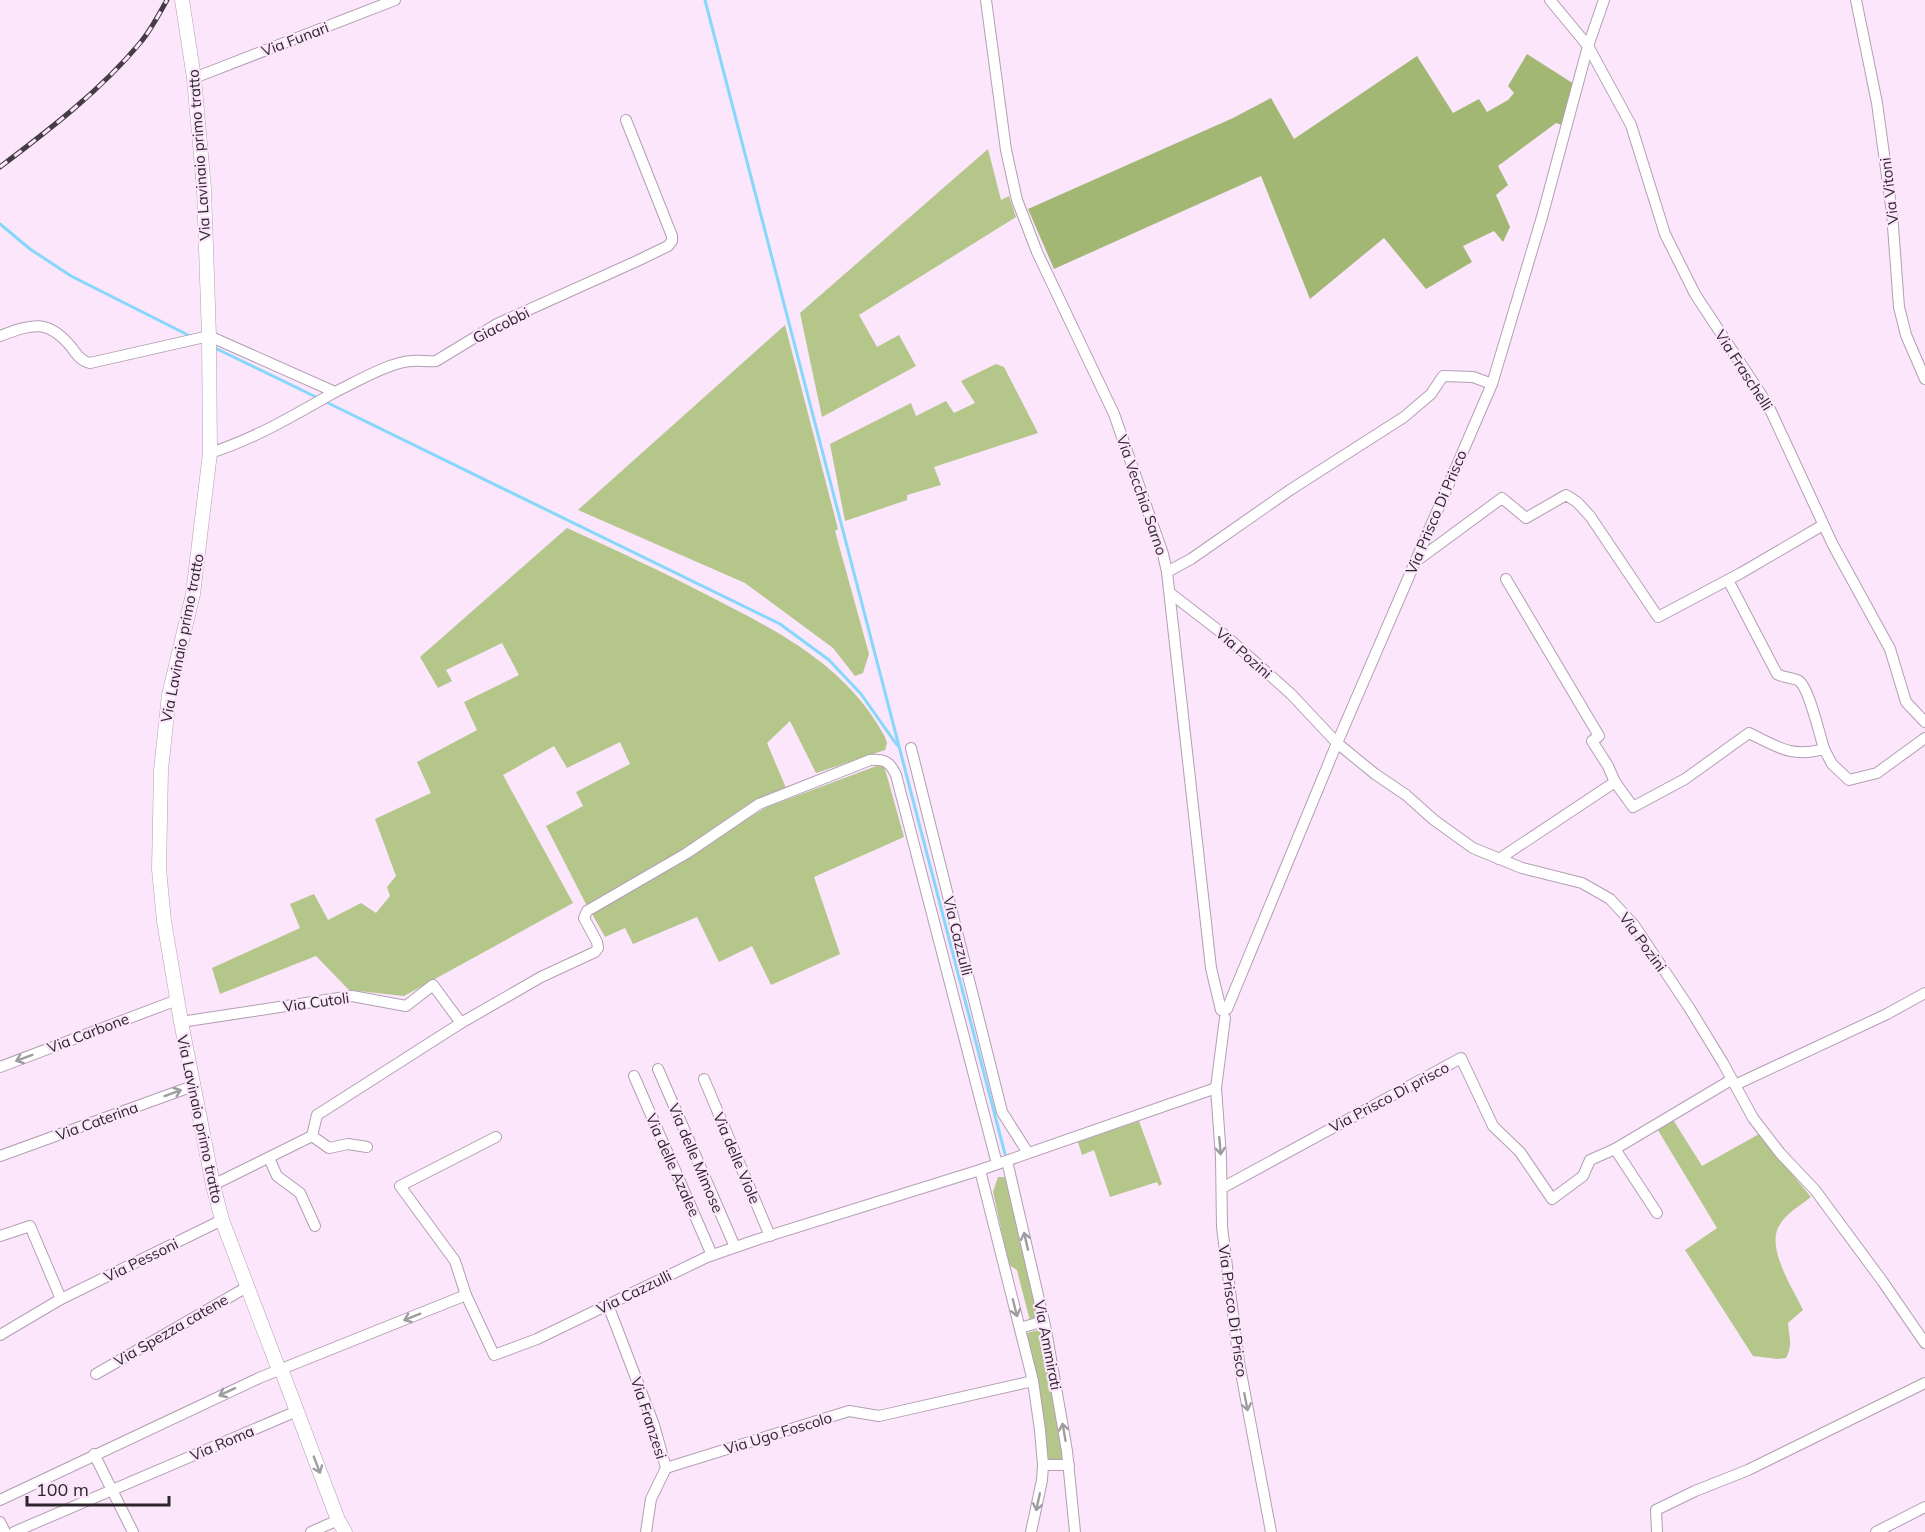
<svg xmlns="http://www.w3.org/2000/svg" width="1925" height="1532" font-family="Mulish,sans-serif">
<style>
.green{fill:#b4c68a}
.forest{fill:#a3b774}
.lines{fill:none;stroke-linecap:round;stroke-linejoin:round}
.stream{stroke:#86d8fa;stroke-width:3}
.minor-casing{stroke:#b39fb3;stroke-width:12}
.tertiary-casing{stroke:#b39fb3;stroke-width:15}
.minor{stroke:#fff;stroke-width:10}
.tertiary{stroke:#fff;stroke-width:14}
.rail-casing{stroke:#453d45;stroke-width:5}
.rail{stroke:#fbe6fb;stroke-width:3;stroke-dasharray:9;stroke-linecap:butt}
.oneway{stroke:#a09da0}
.labels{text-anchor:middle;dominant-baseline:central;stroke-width:4.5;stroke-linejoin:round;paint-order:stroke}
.street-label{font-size:15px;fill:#2d262d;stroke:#fbe6fb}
</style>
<rect width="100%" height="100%" fill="#fbe6fb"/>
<!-- green -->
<g class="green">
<path d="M988,149L1001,200L1009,196L1016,217L859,315L877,347L899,335L916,366L822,417L800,313Z"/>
<path d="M785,325L838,529L835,531L869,654L863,673L855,676L833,648L745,583L578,510Z"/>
<path d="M996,364L1004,367L1038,433L934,467L941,485L907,495V500L845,521L830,444L911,403L916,416L946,401L954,413L975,403L961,381Z"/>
<path d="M567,528C618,551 667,574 717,600C783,634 848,668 885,737L887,743L885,750L816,773L790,721L767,743L786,788L587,906L546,826L583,806L576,792L630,764L620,742L567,768L554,746L503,775L573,903L404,996L349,990L316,956L220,994L212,968L300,928L290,904L314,894L328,920L361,903L376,913L390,896L387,887L396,876L375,819L431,793L417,762L477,730L464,702L519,675L502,643L446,670L452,681L438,688L420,657Z"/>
<path d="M879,765L884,767L887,776L904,837L814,877L840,954L771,985L752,946L719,962L697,917L633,944L625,928L605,937L591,912L767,807Z"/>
<path d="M1672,1118L1702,1166L1759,1134L1811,1197C1800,1206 1786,1213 1779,1226C1766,1248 1793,1289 1803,1310L1788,1323C1789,1337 1793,1345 1786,1358L1778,1359L1753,1356L1685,1250L1717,1228L1656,1127Z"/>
<path d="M1139,1121L1162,1184L1159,1186L1157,1182L1110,1197L1094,1150L1082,1155L1078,1142Z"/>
<path d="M998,1177H1004L1007,1180L1040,1318L1030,1321L1017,1270L1009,1265L993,1192Z"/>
<path d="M1042,1329L1059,1422L1062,1459H1048L1041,1402L1027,1333Z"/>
</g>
<!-- forest -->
<path class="forest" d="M1527,54L1574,84L1562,125L1556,123L1498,166L1508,185L1496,195L1510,227L1503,242L1494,231L1463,246L1472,262L1426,289L1384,238L1310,299L1261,176L1054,269L1028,209L1233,118L1271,98L1294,139L1417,56L1453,113L1479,99L1487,112L1508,100L1514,93L1508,86Z"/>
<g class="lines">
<!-- stream -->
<g class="stream">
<path d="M705,0L1005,1154"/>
<path d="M0,224L30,249L71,276L190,336"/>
<path d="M217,349L318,398"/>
<path d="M324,401L780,624L829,660L861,694L897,745"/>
</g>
<defs>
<g id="minor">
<path d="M986,0L1006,150L1017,200L1037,252L1114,414L1163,554L1167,572L1211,968L1221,1010"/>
<path d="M1550,0L1588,46L1631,125L1665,234L1695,294L1768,405L1833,545L1890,649L1906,702L1925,722"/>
<path d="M1856,0L1877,103L1892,213L1899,307L1906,335L1925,379"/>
<path d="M194,78L395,0"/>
<path d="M0,336C32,324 48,318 72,348C77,355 81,361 90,363L209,336L335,392C354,383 392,361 412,361C420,360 428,362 436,361L497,324L637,261L668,246L672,241V236L626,120"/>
<path d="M210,453C254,439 295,415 335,392"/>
<path d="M1415,562L1502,498L1526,518L1566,495L1577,502L1590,516L1658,617L1741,573L1823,525"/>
<path d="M1167,572L1191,559L1290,490L1404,417L1431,394L1443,376L1473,377L1492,384"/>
<path d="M1506,579L1599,736L1592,741L1608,766L1615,782"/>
<path d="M1728,580L1777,674C1784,678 1795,678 1799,681C1809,688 1820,736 1824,749"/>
<path d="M1170,593L1227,637L1291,694L1337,743L1375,774L1406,795L1434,820L1473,848L1522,868L1582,883L1610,899L1634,925L1690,1009L1723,1063L1753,1118L1780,1153L1815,1190L1883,1282L1925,1343"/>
<path d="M911,748L1002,1112L1028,1153"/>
<path d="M1499,859L1615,782L1633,807L1685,779L1749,733C1778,747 1791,758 1824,749L1832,764L1849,780L1877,773L1925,738"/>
<path d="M1227,1009L1337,743L1492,384L1542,217L1588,46L1604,0"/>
<path d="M1225,1018L1216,1088L1221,1157L1222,1227L1239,1362L1271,1532"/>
<path d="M181,1022L352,996L406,1006L433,985L461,1023L317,1115L312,1136"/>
<path d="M461,1023L541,977L595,952L598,948L597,942L584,918L587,911L687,853L759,804L870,760C885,759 890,762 896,775L997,1164"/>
<path d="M0,1067L177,1000"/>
<path d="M658,1069L735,1247"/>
<path d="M634,1076L712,1255"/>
<path d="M704,1079L770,1236"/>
<path d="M1735,1085L1887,1014L1925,993"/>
<path d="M496,1137L400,1186L455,1261L466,1295L494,1355L537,1339L707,1257L759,1239L980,1170L1216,1088"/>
<path d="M0,1156L193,1086"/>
<path d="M269,1158L277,1176L300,1193L315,1226"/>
<path d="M1007,1161L1046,1330L1067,1451L1075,1532"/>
<path d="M980,1170L1033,1381L1040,1430L1043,1465L1042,1480L1031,1532"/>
<path d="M213,1185L312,1136L329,1148L348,1144L367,1147"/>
<path d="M1222,1188L1461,1058L1493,1126L1520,1152L1552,1199L1583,1176L1590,1160L1615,1149"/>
<path d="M1657,1213L1615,1149L1731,1080"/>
<path d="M0,1236L30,1226L61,1299"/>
<path d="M608,1305L654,1425L666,1468L651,1499L646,1532"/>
<path d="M1020,1328L1044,1321"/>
<path d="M0,1335L61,1299L222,1220"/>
<path d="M96,1374L247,1287"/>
<path d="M94,1454L133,1532"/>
<path d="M1043,1465H1069"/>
<path d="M666,1468L849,1411L879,1416L1033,1381"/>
<path d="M0,1500L259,1378L466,1295"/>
<path d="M0,1522L5,1532"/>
<path d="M14,1532L297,1411"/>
<path d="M311,1532L338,1520"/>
<path d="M1657,1532L1656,1510L1695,1491L1748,1470L1925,1383"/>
<path d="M1876,1532L1925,1507"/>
</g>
<g id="tertiary">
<path d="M182,0L194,78L204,189L209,336L210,453L193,594L169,695L161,770L159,869L164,921L181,1022L213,1185L222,1220L279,1370"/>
<path d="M281,1369L338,1520L345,1532"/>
</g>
</defs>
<!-- minor casing -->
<use href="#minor" class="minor-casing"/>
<!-- tertiary casing -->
<use href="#tertiary" class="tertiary-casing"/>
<!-- minor -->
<use href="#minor" class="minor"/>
<!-- tertiary -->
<use href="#tertiary" class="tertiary"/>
<defs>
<path id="rail" d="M0,167C50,129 100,91 140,43C151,30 159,14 167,0"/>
</defs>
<!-- rail casing -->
<use href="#rail" class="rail-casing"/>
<!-- rail -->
<use href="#rail" class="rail"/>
</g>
<!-- one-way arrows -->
<defs><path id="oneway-shaft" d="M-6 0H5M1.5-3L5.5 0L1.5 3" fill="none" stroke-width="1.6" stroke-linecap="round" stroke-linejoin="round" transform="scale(1.5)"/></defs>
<g class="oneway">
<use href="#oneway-shaft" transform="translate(24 1058) rotate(159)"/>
<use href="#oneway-shaft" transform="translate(173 1093) rotate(-20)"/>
<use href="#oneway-shaft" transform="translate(1220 1146) rotate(85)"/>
<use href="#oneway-shaft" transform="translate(1026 1241) rotate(-103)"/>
<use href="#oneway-shaft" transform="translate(1015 1308) rotate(76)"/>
<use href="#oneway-shaft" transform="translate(412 1317) rotate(158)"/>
<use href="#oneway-shaft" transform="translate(227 1392) rotate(155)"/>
<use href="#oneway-shaft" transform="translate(1246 1402) rotate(79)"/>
<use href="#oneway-shaft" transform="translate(1064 1432) rotate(-100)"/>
<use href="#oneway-shaft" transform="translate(317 1465) rotate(69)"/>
<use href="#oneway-shaft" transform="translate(1038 1502) rotate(102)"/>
</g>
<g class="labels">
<!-- street labels -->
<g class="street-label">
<text transform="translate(295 39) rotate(-21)">Via Funari</text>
<text transform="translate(199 155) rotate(-94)">Via Lavinaio primo tratto</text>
<text transform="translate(1889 191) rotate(-97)">Via Vitoni</text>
<text transform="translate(501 325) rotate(-27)">Giacobbi</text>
<text transform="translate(1744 370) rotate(57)">Via Fraschelli</text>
<text transform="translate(1142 495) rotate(71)">Via Vecchia Sarno</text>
<text transform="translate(1436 512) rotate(-67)">Via Prisco Di Prisco</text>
<text transform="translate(182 638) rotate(-79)">Via Lavinaio primo tratto</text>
<text transform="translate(1244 653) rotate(41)">Via Pozini</text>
<text transform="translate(958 936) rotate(76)">Via Cazzulli</text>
<text transform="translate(1643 942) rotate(54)">Via Pozini</text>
<text transform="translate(316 1002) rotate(-8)">Via Cutoli</text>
<text transform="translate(88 1033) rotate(-21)">Via Carbone</text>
<text transform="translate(1389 1097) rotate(-28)">Via Prisco Di prisco</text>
<text transform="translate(200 1119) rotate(78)">Via Lavinaio primo tratto</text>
<text transform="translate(97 1121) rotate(-20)">Via Caterina</text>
<text transform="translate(696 1158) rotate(67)">Via delle Mimose</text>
<text transform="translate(737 1158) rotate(67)">Via delle Viole</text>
<text transform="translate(673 1165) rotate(66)">Via delle Azalee</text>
<text transform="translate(141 1260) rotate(-26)">Via Pessoni</text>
<text transform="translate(634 1292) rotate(-26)">Via Cazzulli</text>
<text transform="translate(1233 1311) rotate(82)">Via Prisco Di Prisco</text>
<text transform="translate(171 1330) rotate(-30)">Via Spezza catene</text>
<text transform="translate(1048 1345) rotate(79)">Via Ammirati</text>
<text transform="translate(649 1418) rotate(72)">Via Franzesi</text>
<text transform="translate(778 1433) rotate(-17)">Via Ugo Foscolo</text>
<text transform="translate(222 1443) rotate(-23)">Via Roma</text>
</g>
</g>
<!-- scale -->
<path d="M27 1496v9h142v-9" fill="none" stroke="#2d262d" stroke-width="3"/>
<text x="36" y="1496" font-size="18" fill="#2d262d" stroke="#fbe6fb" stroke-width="4.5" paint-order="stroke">100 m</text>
</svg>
